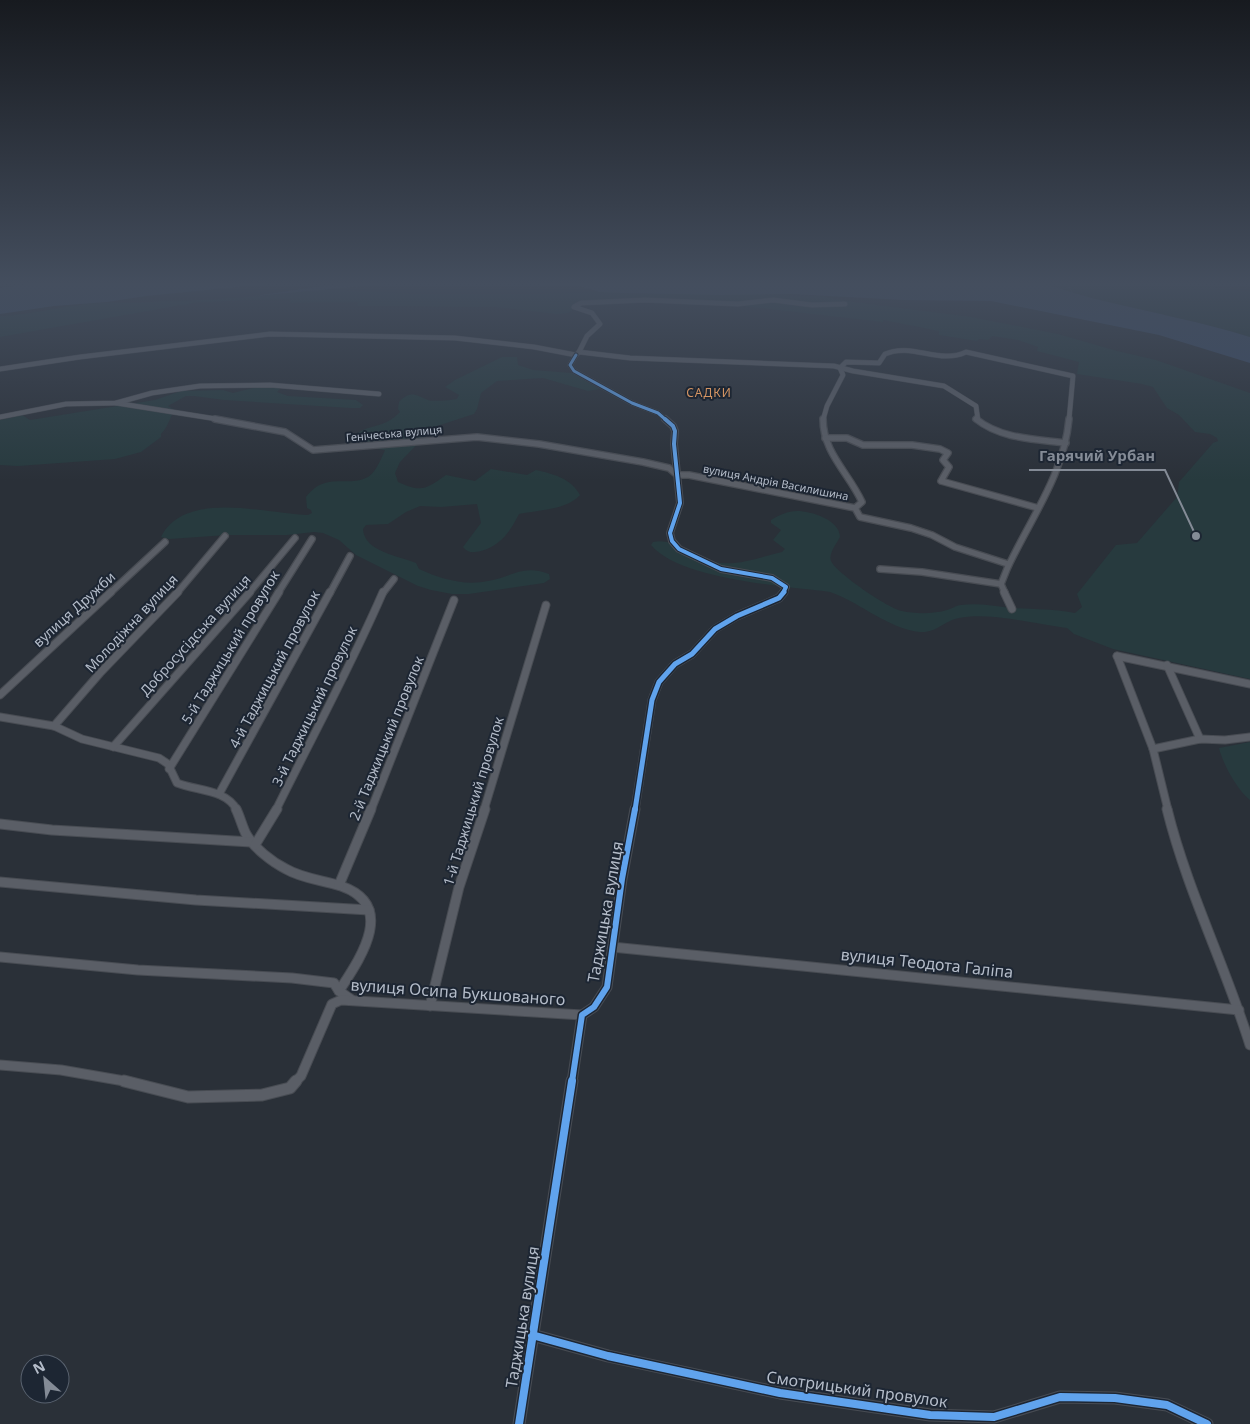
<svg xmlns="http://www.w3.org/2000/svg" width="1250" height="1424" font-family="'Noto Sans',sans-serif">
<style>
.green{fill:#273a3e}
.water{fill:#384963}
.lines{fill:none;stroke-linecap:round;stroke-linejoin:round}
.stream{stroke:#384963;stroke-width:1}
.street-far4-casing{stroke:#484c53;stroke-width:5.5}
.street-far3-casing{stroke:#484c53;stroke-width:8}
.street-far2-casing{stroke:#484c53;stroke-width:9}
.street-far1-casing{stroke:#484c53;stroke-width:11}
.street-casing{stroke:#484c53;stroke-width:13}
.street-far4{stroke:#5a5e66;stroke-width:4.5}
.street-far3{stroke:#5a5e66;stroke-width:5.5}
.street-far2{stroke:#5a5e66;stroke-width:7}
.street-far1{stroke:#5a5e66;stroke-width:9}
.street{stroke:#5a5e66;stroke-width:11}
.cycleway-far4-casing{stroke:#1d2633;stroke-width:5}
.cycleway-far3-casing{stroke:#1d2633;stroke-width:6}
.cycleway-far2-casing{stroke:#1d2633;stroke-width:8}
.cycleway-far1-casing{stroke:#1d2633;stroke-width:9}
.cycleway-casing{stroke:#1d2633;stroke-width:11}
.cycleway-far4{stroke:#60a3ed;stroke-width:3}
.cycleway-far3{stroke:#60a3ed;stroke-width:4}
.cycleway-far2{stroke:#60a3ed;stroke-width:5}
.cycleway-far1{stroke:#60a3ed;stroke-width:6}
.cycleway{stroke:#60a3ed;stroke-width:8}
.labels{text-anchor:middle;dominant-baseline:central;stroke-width:4;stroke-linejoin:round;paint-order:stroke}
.far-street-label{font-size:11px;fill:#b4bcc9;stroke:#1d2633}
.far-neighbourhood-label{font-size:12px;letter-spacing:1px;fill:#d59563;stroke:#1d2633}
.street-label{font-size:14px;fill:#b4bcc9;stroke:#1d2633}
.near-street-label{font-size:16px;fill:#b4bcc9;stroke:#1d2633}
.leader{fill:none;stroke:#848b96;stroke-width:2}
.callout-dot{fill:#848b96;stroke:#1d2633;stroke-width:2}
.callout-label{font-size:15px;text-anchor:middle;font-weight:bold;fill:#848b96;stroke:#1d2633;stroke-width:4;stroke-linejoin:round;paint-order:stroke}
</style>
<rect width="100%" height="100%" fill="#2a3038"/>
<!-- green -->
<g class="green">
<path d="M1029,282H1171L1250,292V337C1202,322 1153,313 1104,301C1079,295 1055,285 1029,282Z"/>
<path d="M322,289L413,294H538L599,292L820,296L846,301L971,317L1058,334L1117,351L1156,360L1250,393V679L1113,649L1074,634L1067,628C1036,624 989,612 959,618C940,622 936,636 913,631C882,624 859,602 830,592C785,586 680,580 651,545L653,542C674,537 693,558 714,562C737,567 760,557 782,552L785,549L773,540L781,530L771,523V520C779,515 788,511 797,511C811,511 840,520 840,537C837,543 828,554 831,561C835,572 889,609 902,611C915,614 934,614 947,610C952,609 956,605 961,605C978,603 994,606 1011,608C1033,609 1054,609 1075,613L1082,607L1077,594L1116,545L1137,543L1177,497L1179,482L1213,443L1218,441L1217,438L1210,434L1195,432L1179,415L1167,408L1153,387L1142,384L1077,374L1079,362L1037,351L1038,347L1018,340L992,336L988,340L979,339L977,341L939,335V331L883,320V322L733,305L666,300L580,305L568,313L557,314L496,307L371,306H357L358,302L291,303L289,299L199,302L0,337V316C36,315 70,303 106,303C177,302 251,299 322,289Z"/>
<path d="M502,357H517L518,365L533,370L572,373L600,389L588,391L543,378L497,381L481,393L477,409L474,414L434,427L400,462L395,473L398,482C422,493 426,489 446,475L475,481L491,469L527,475L536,470C553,474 571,478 580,495C567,510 538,510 519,514C510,532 501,545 481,551C473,553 468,553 463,547L481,523L477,504L441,507L420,506L406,512L388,524L366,525L363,529C364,552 400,556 416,563L419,569C441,579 464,586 488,581C512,577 522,564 549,574L550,579L544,583L469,594H452L431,590L418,586L356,555L339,540L323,533L314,532L287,535H227L169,539L161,537C185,489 266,514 308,515L312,513L311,510L307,508L306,497C326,471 347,488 368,477C376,472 381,459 385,450L365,447L356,434C373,423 383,429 400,412L398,409L399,402C410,390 416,395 428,400C432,402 452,400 457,399L459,395L445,387L455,380Z"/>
<path d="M257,387H279L280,389L277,392L288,396L356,400L363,405L360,408H350L224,400L194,396H186L168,406L175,410C169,418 169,426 161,434V437L141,452L115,459L18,466L0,465V420L22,415L30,420L155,400L181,391L223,390L233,393Z"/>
<path d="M1250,742V800C1237,790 1223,764 1219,748Z"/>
</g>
<!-- water -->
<g class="water">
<path d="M44,282H287L146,296L107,302L54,306L0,314V288Z"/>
<path d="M382,282H1029C1054,284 1076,295 1100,300C1150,312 1201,322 1250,337V363L1159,335L991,301L903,300L792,294L720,295L622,293L599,292L583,287L566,285L462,282L395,283L255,296L329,285Z"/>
</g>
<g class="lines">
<!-- stream -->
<path class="stream" d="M1066,282L1074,295"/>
<defs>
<g id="street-far4">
<path d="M579,352L587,336L600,324L592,313L574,307L581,303L645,300L738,304L773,300L812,305L845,304"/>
<path d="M576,355L579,352L630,358L834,366L853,371L944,386L976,406L978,420"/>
<path d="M576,355L570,365L574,371L632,403L658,413L666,420"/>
<path d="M840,368L846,362L879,363L885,354C912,342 939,365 966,352L1073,376L1069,420"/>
<path d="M0,369L80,357L270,334L455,338L534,347L576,355"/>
<path d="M116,403L223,420"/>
<path d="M0,417L66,404L116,403L152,393L200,386L270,385L379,394"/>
<path d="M823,420L827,406L843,375L840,368"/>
</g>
<g id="street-far3">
<path d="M215,419L285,432L313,450L477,437L539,444L643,462L669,468L677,475H689L855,508L860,517L911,528L932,535L955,547L1008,564"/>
<path d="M665,419L673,426L675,431L674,444L680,503L670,533L672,541L679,549L721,569L772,578L786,587L783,593"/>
<path d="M823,419C823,453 849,473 862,502L855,508"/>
<path d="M976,419C1001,439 1035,439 1066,443"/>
<path d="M825,438H847L863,445H912L940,449L948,453L943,460L949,467L941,481L1038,508"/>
<path d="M880,569L922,572L1001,584"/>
<path d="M110,593L165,542"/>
<path d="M177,593L225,536"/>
<path d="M249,593L295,538"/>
<path d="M278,593L312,539"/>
<path d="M330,593L350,556"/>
<path d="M383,593L394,579"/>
<path d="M1005,593L1001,584L1007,569C1030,519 1064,475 1069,419"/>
</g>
<g id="street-far2">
<path d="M1004,592L1012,609"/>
<path d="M1117,656L1153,749L1168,810"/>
<path d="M1117,656L1250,684"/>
<path d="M1167,665L1200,739"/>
<path d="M0,695L111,592"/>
<path d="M0,717L54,726L82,739L159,758L168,764L177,783C197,791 226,789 237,810"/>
<path d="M54,726L100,673L178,592"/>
<path d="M113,747L250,592"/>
<path d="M1153,749L1200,739L1225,740L1250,737"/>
<path d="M169,769L279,592"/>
<path d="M219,794L330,592"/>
<path d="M276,810C312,737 351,666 383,592"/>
<path d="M371,810L454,600"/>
<path d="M484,810L546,605"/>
<path d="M635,810L652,700L659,682L675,664L692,654L715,629L737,616L779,598L784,592"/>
</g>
<g id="street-far1">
<path d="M236,809C240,817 242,826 246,834C254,848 272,862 286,869C303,879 323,880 341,886C398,906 359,960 339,991"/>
<path d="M1167,809C1187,890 1225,965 1250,1045"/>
<path d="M0,824L52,830L251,842"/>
<path d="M255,845L277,809"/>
<path d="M0,882L196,900L369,910"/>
<path d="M339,885L371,809"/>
<path d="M612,947L1239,1010"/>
<path d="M0,957L138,970L292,978L334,983L339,991L352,1000"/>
<path d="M430,1006L459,887L485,809"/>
<path d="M0,1065L61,1070L130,1082"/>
<path d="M295,1082L301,1076L332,1004L341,1000L582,1015"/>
<path d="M572,1082L582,1015L594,1007L607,987L622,879L635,809"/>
</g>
<g id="street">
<path d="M124,1081L188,1097L262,1095L290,1088L296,1081"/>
<path d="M532,1335L608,1356L780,1393L930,1415L994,1417L1060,1397L1115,1398L1167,1405L1207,1424"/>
<path d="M519,1424L572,1081"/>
</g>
</defs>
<!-- street-far4 casing -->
<use href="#street-far4" class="street-far4-casing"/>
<!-- street-far3 casing -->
<use href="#street-far3" class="street-far3-casing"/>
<!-- street-far2 casing -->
<use href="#street-far2" class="street-far2-casing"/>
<!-- street-far1 casing -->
<use href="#street-far1" class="street-far1-casing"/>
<!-- street casing -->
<use href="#street" class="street-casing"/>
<!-- street-far4 -->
<use href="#street-far4" class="street-far4"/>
<!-- street-far3 -->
<use href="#street-far3" class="street-far3"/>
<!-- street-far2 -->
<use href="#street-far2" class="street-far2"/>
<!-- street-far1 -->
<use href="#street-far1" class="street-far1"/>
<!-- street -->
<use href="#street" class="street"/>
<defs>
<path id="cycleway-far4" d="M576,355L570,365L574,371L632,403L658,413L666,420"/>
<path id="cycleway-far3" d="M665,419L673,426L675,431L674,444L680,503L670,533L672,541L679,549L721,569L772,578L786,587L783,593"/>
<path id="cycleway-far2" d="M635,810L652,700L659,682L675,664L692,654L715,629L737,616L779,598L784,592"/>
<path id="cycleway-far1" d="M572,1082L582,1015L594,1007L607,987L622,879L635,809"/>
<g id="cycleway">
<path d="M532,1335L608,1356L780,1393L930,1415L994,1417L1060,1397L1115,1398L1167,1405L1207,1424"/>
<path d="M519,1424L572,1081"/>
</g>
</defs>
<!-- cycleway-far4 casing -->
<use href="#cycleway-far4" class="cycleway-far4-casing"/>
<!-- cycleway-far3 casing -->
<use href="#cycleway-far3" class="cycleway-far3-casing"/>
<!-- cycleway-far2 casing -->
<use href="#cycleway-far2" class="cycleway-far2-casing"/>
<!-- cycleway-far1 casing -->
<use href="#cycleway-far1" class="cycleway-far1-casing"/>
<!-- cycleway casing -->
<use href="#cycleway" class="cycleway-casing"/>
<!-- cycleway-far4 -->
<use href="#cycleway-far4" class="cycleway-far4"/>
<!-- cycleway-far3 -->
<use href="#cycleway-far3" class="cycleway-far3"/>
<!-- cycleway-far2 -->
<use href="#cycleway-far2" class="cycleway-far2"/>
<!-- cycleway-far1 -->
<use href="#cycleway-far1" class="cycleway-far1"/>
<!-- cycleway -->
<use href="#cycleway" class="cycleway"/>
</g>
<!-- sky -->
<linearGradient id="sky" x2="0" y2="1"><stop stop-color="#171a1f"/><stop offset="0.59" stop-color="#444e5e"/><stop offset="1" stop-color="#444e5e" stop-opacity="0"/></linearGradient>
<rect width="1250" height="481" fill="url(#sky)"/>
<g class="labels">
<!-- far-street labels -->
<g class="far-street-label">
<text transform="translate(394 433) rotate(-5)">Генічеська вулиця</text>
<text transform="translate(776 482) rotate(11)">вулиця Андрія Василишина</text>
</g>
<!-- far-neighbourhood labels -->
<g class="far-neighbourhood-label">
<text x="709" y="392">САДКИ</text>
</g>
<!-- street labels -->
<g class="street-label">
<text transform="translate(74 609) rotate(-42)">вулиця Дружби</text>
<text transform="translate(131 623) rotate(-47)">Молодіжна вулиця</text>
<text transform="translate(195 635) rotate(-48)">Добросусідська вулиця</text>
<text transform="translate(230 647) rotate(-59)">5-й Таджицький провулок</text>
<text transform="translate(274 669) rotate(-62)">4-й Таджицький провулок</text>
<text transform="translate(314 706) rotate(-64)">3-й Таджицький провулок</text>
<text transform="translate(386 738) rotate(-68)">2-й Таджицький провулок</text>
<text transform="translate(473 801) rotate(-73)">1-й Таджицький провулок</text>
</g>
<!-- near-street labels -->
<g class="near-street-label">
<text transform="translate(605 912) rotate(-80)">Таджицька вулиця</text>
<text transform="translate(927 963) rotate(6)">вулиця Теодота Галіпа</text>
<text transform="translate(458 992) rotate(4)">вулиця Осипа Букшованого</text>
<text transform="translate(522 1317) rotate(-81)">Таджицька вулиця</text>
<text transform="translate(857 1389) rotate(8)">Смотрицький провулок</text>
</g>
</g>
<!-- callouts -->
<path class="leader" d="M1196 536L1165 470H1029"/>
<circle class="callout-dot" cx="1196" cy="536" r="5"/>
<g class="callout-label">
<text x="1097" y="461">Гарячий Урбан</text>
</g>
<!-- north arrow -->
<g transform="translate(45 1379) rotate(333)"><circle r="24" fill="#1d2633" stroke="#59626f"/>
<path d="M0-4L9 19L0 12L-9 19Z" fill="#848b96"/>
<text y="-8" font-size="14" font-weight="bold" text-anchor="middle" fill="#b4bcc9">N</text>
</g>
</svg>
